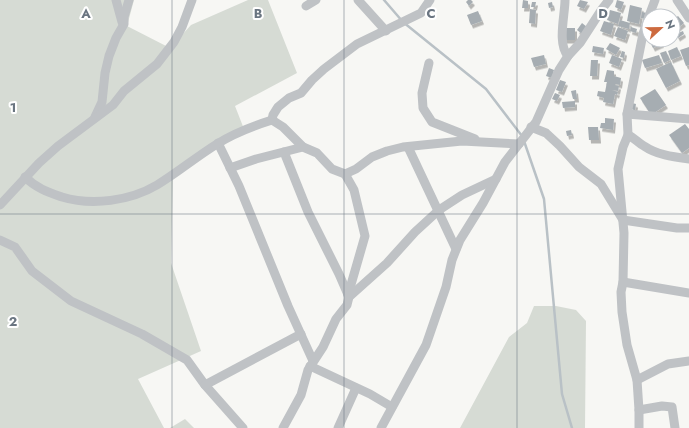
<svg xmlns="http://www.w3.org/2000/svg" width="689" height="428" font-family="Jost,sans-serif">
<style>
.green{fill:#d6dbd4}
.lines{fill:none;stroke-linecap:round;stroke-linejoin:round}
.stream{stroke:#b9c1c6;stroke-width:2.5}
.building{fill:#a6adb2;filter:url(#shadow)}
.street{stroke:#bfc2c5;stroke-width:9}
.grid{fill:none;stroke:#6a7581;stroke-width:1;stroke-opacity:0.55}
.grid-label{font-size:13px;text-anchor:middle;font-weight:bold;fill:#6a7581;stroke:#fff;stroke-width:4;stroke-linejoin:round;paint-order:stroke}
</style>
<defs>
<filter id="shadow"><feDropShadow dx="2" dy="3.5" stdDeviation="0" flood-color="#0004"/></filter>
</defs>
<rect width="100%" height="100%" fill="#f7f7f4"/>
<!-- green -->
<g class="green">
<path d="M0,0H134L127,26L170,48L191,25L248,0H268L297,73L235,106L244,129L173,176L171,263L201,351L138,379L164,428H0Z"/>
<path d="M534,306H556L576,310L586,321L585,428H460L509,337L527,323Z"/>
<path d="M185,419L194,428H170Z"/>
</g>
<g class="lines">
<!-- stream -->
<g class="stream">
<path d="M384,0L403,22L486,89L522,136"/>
<path d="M524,141L544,199L562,394L572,428"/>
</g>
</g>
<!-- building -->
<g class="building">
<path d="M468,0H471L473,2L469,6L466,2Z"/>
<path d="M523,0L528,1V8H522Z"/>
<path d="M580,0L588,2L584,9L577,6Z"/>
<path d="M617,0L624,2L621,10L615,7Z"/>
<path d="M532,2H536L535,7H531Z"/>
<path d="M552,2L553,7L549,8L548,3Z"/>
<path d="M630,5L642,8L639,24L627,21Z"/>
<path d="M530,9L536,10L535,24L529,23Z"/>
<path d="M610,10L621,13L618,24L607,20Z"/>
<path d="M478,11L482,21L471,25L467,15Z"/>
<path d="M642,12L647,13L646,19L641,18Z"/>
<path d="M678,16L684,23L673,32V20Z"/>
<path d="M620,20L630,23L629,29L618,26Z"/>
<path d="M604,21L614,24L611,35L600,31Z"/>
<path d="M582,23L587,27L582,34L577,30Z"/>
<path d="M618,27L628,31L625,40L614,36Z"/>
<path d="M631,27L637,29L636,33L630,31Z"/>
<rect x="565" y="28" width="10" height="12"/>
<path d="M683,31L684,34L678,38L676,34Z"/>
<path d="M649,40H661L662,44L653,48Z"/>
<path d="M610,43L620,48L616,55L606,49Z"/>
<path d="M593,46L604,48L603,54L592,52Z"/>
<path d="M677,47L681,56L671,60L668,51Z"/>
<path d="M689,47V65L686,66L680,50Z"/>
<path d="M622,51L625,52L624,58L620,57Z"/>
<path d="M666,51L670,60L664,63L660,53Z"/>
<path d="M544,55L546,64L534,67L531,58Z"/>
<path d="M612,55L622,59L619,67L609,63Z"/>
<path d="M659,55L662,63L645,68L642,60Z"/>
<path d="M591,60H598L597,76H590Z"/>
<path d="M671,62L680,81L666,88L656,69Z"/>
<path d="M549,68L554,70L552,78L546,76Z"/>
<path d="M607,70L614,71V76L621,78L620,85L616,84L615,85L619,86L618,91L612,90L618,92L617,95L615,94L613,104L603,102L604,98L597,96L598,91L605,92L607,82H604Z"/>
<path d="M560,80L566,82L562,92L556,90Z"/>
<path d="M655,89L666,105L651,115L640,98Z"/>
<path d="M576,90L577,99H573L571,91Z"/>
<path d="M555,93L560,95L557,101L552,99Z"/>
<path d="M575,101V107L563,108L562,102Z"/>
<path d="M632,103L636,104L635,110L630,109Z"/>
<path d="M605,118L614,119L613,130L600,128L601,123H605Z"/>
<path d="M685,124L689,129V148L682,153L669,135Z"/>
<path d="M588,127H598L599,140H589Z"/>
<path d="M571,130L572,135L567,136L566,131Z"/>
</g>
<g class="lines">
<!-- street -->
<g class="street">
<path d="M116,0L122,22"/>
<path d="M358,0L386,31"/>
<path d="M565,0C565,15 557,44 568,56"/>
<path d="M677,0L689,18"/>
<path d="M306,6L316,0"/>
<path d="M649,16L655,0"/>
<path d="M429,63L422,93L423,108L432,122L475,139"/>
<path d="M627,114L689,119"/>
<path d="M95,117L102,102L105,73L109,56L116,38L124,24V17L129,0"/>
<path d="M272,120L273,115L278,107L289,98L301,93L312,80L324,69L357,44L421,13L430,0"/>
<path d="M272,120L283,127L303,147"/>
<path d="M531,127L546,133L560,146L579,167L601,184L623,220L677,228H689"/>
<path d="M628,135C635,138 638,143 644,146C657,155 674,157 689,159"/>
<path d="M218,143L239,186L288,306L313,361"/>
<path d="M408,147L456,249"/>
<path d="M284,152L308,212L339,274L349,297"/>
<path d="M230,168L256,159L303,147L317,153L332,169L345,174L356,169L372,157L387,151L403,147L462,141L519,144"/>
<path d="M345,174L354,190L365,236L348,295"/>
<path d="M25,177C36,188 48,192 62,197C92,206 130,201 157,185C177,173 196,157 217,144C234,133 253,126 272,120"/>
<path d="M0,205L39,163L58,146L113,105L124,91L157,64L174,42L182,27L192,0"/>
<path d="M0,240L15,247L32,271L71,301L142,334L187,360L205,385L243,428"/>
<path d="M623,282L689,293"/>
<path d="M310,366L370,394L392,407"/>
<path d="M637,380L668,364L689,361"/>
<path d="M205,385L301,334"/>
<path d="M639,410L662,406L672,407L675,428"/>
<path d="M283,428L301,395L308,370L323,347L336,319L347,305L349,297L387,263L415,232L439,210L462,195L496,179"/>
<path d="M338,428L356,388"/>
<path d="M381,428L426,345L446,287L452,260L460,240L483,203L505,162L536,122L559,70L568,56L580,43L602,9L609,0"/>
<path d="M639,428V410L637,380L627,345L622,312L621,292L623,282L624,233L618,169L623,147L628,135L627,114L643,34L649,16"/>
</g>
</g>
<!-- grid -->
<path class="grid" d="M172,0V428M344,0V428M517,0V428M0,214H689"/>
<g class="grid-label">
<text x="86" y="18">A</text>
<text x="258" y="18">B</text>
<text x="431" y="18">C</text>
<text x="603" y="18">D</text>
<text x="13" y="112">1</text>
<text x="13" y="326">2</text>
</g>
<!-- north arrow -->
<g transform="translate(661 28) rotate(68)"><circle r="19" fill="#ffffff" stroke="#c3c8cd"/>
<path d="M0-3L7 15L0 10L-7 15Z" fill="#cd6a3f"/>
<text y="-6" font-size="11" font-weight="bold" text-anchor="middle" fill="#6a7581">N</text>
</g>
</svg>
